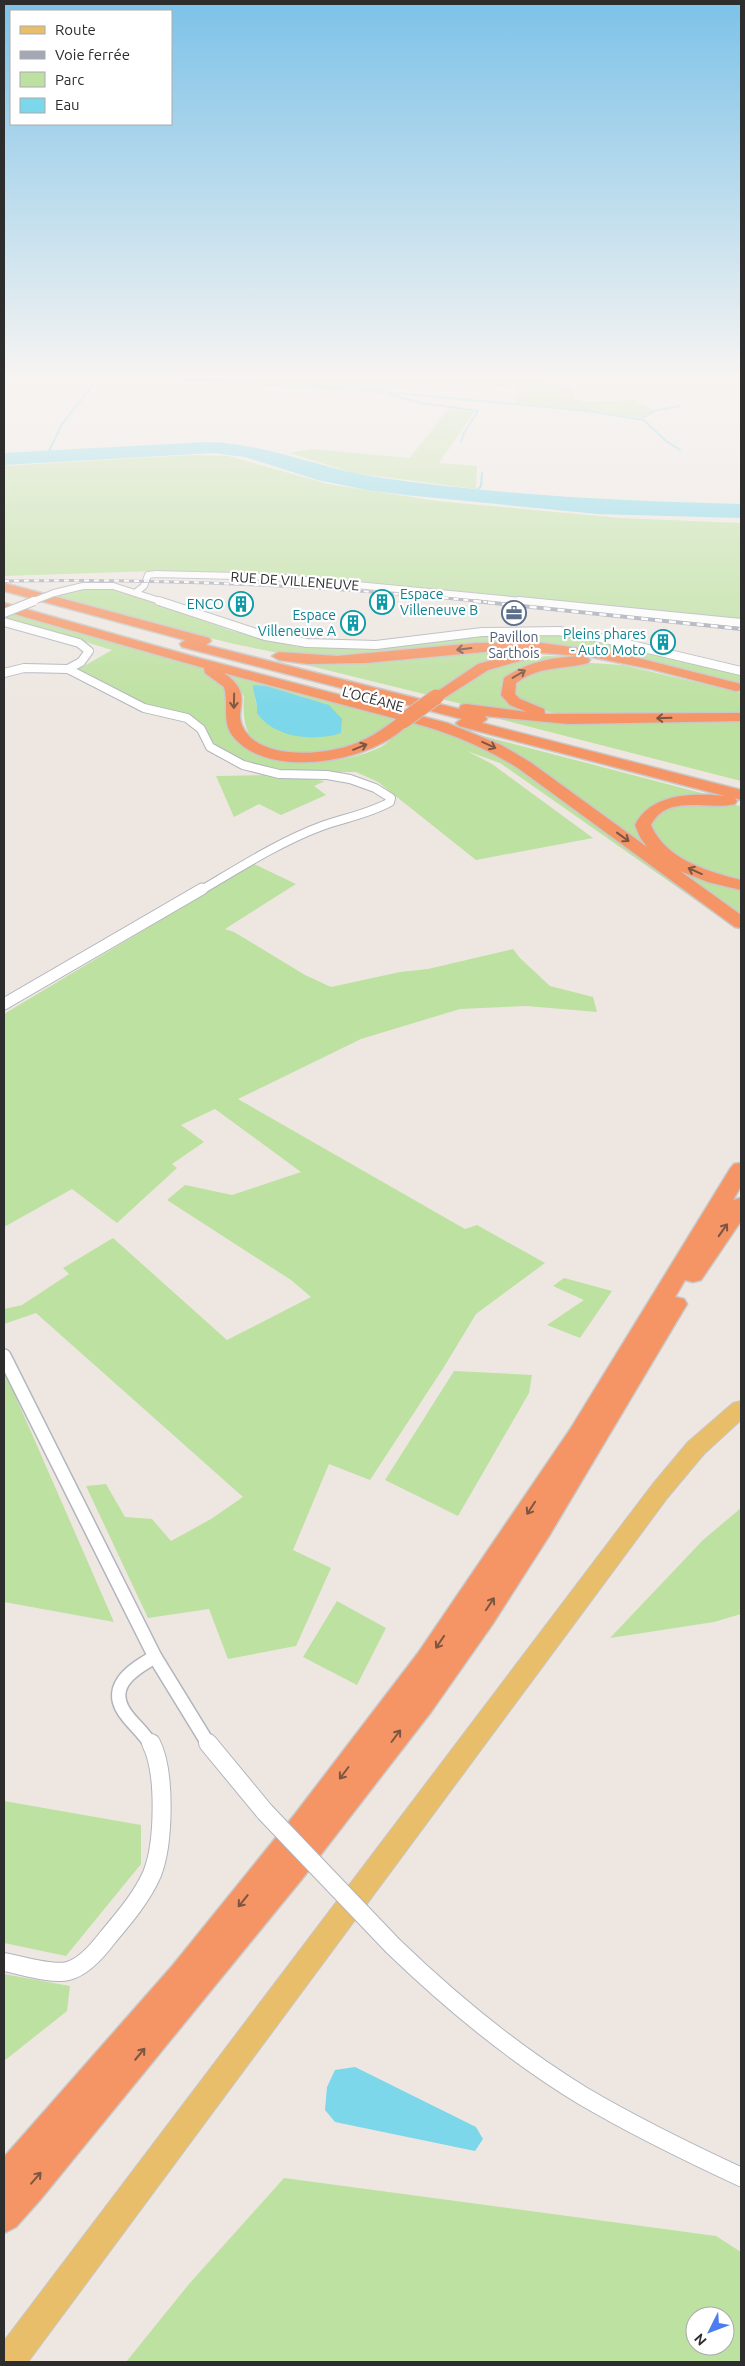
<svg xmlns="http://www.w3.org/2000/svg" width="745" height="2366" font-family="Ubuntu,sans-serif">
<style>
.green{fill:#bde1a1;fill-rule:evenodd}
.water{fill:#7bd7e9}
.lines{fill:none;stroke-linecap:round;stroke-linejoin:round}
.stream{stroke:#7bd7e9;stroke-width:2}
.minor-far4-casing{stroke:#b1b4bd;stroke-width:8}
.minor-far3-casing{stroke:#b1b4bd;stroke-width:10}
.minor-far2-casing{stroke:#b1b4bd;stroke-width:13}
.minor-far1-casing{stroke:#b1b4bd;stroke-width:16}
.minor-casing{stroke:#b1b4bd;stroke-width:20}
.primary-casing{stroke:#c8c8c8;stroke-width:2}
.motorway-casing{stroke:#c8c8c8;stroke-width:3}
.minor-far4{stroke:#fff;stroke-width:6}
.minor-far3{stroke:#fff;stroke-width:8}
.minor-far2{stroke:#fff;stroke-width:11}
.minor-far1{stroke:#fff;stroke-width:13}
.minor{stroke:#fff;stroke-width:18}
.primary{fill:#e9be6a;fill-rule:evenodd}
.motorway{fill:#f59464;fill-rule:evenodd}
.rail-far1-casing{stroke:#a4a8b6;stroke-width:3}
.rail-casing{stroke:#a4a8b6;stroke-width:4}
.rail-far1{stroke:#fff;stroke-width:2;stroke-dasharray:5;stroke-linecap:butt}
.rail{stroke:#fff;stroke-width:2.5;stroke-dasharray:7;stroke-linecap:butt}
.minor-bridge-far2-casing{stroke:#b1b4bd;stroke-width:8;stroke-linecap:butt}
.minor-bridge-far1-casing{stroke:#b1b4bd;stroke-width:10;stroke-linecap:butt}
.minor-bridge-casing{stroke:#b1b4bd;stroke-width:20;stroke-linecap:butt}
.motorway-bridge-casing{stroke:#c8c8c8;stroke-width:17;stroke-linecap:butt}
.minor-bridge-far2{stroke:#fff;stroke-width:6}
.minor-bridge-far1{stroke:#fff;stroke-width:8}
.minor-bridge{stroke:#fff;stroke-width:18}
.motorway-bridge{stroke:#f59464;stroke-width:15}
.oneway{stroke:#7d5643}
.labels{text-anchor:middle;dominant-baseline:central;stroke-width:4.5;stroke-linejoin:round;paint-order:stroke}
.far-street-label{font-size:14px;fill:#2d2d2d;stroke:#fff}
.far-culture-label{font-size:14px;fill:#0d838f;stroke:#fff;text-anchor:end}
.far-service-label{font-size:14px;fill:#4e5e75;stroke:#fff}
</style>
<rect width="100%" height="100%" fill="#eee7e1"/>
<!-- green -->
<g class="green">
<path d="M160,379H544L542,383L571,385L575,399L588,402L635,400L656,412L646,418L520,405L515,402L518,387C484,386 410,378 382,393L225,381L192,382Z"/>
<path d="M448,409L474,412L439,463L477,466L476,489L354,473L289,453L312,449L410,458Z"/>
<path d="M191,455L228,456L328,484L437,501L620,518L741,523V622L277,575L154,571L4,576V466Z"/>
<path d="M112,588L229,630L298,647L347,649L512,633H557L741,675V685L600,651L547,645L363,659L292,656L230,643L49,598L73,589Z"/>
<path d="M11,612C51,624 91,635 132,647C157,654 184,659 208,671C241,688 215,716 233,738C244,751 291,760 308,761C330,763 359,757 379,748C391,742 400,729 411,721C447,730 479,746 512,764L741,932L500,763L467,751L492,764L593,838L476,860L378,782L356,772H304L268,768L241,761L223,752L211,740L202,726L152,708L77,670L112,650L4,617Z"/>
<path d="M489,648L542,651L517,653L470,668L432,696L286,660C354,670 422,658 489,648Z"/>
<path d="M547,656L590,657C559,658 521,658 501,685L502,696L538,714L488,710L441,699L486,670L522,659Z"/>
<path d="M575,662L623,665L741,693V715H570C548,712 528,710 512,692L517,677Z"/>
<path d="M225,671L402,718C388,727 372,740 356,746C332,754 269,759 251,737C243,726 243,708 244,696ZM253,685L303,697L257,713C258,701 252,692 253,685Z"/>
<path d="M468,711L498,717L741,718V781Z"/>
<path d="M445,726L713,796C686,801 608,803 648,846L741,888V919L574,798Z"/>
<path d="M274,775L325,781L314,786L326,795L281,815L259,804L234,817L216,776Z"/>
<path d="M728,804L741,806V882L692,865L659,845L649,826C662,797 701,804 728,804Z"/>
<path d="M254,864L296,884L225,929L234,932L305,975L331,987L400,972L428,969L513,949L520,958L550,986L593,997L597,1012L526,1006L460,1009L361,1039L238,1099L465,1229L477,1225L545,1263L476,1314L444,1367L370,1480L329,1464L293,1550L331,1568L296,1646L228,1659L209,1609L148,1618L86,1486L106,1484L125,1517L152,1519L171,1541L211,1519L243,1497L36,1313L4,1324V1309L22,1305L69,1274L63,1268L113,1238L227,1340L311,1297L291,1280L167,1200L185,1185L232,1195L301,1172L215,1109L181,1125L204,1142L172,1164L177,1168L117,1223L72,1189L4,1227V1014Z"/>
<path d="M564,1278L612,1291L580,1338L547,1325L584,1300L553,1286Z"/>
<path d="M4,1370L114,1622L4,1602Z"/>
<path d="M454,1371L532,1375L529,1393L458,1516L385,1480Z"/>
<path d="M741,1508V1614L714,1622L610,1638L703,1540Z"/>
<path d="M337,1601L386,1628L357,1685L303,1657Z"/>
<path d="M4,1801L141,1825V1864L66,1956L4,1943Z"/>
<path d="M4,1974L70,1986L67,2011L4,2061Z"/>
<path d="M284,2178L716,2236L741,2252V2362H126L189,2284ZM695,2316H725V2346H695Z"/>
</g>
<!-- water -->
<g class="water">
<path d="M206,442C265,443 318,468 376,477C497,495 619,501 741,504V518L597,514L406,495L367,490L318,480L245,457L213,453L4,465V453Z"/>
<path d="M253,685L266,686L329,705L342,719L341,733C314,742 274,738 257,713C258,700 252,693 253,685Z"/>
<path d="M355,2067L476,2127L483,2139L475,2151L335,2122L325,2110L327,2087L335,2070Z"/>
</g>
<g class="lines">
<!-- stream -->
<g class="stream">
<path d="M179,379L385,392L587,411"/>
<path d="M388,394L421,403L478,411L464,433L461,442"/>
<path d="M579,401V405L587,411L644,420L666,441L680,450"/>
<path d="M640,419L653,411L680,406"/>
<path d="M49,451L62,424L98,379"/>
<path d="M478,489L481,486L482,473"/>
</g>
<defs>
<g id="minor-far4">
<path d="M54,593L83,586H113L163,602"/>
<path d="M135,593L144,586L148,575L156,574L274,577L532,602"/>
</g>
<g id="minor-far3">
<path d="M159,601L265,636L307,643L376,645L482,632L559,631L606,639L741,671"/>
<path d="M519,601L741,623"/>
<path d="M4,622L79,643L89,651L81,662L68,669"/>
<path d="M4,673L24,668L68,669L144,708L187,718L201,729L210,747L243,765L279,774L327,775L350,779L375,788L391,798L390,802C369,814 344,818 322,826C279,842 239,868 200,891"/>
</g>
<path id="minor-far2" d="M4,1004L202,889"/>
<g id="minor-far1">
<path d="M4,1356L155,1657L209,1745"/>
<path d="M151,1745C145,1734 136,1727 128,1717C104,1688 131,1670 155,1657"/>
</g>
<g id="minor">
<path d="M208,1743L265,1812"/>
<path d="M393,1946C451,2002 514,2054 583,2096C634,2126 687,2152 741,2177"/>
<path d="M4,1962C21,1965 52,1975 68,1971C84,1967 99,1949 108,1937C124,1918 142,1897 152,1874C164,1844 166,1772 151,1743"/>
</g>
<path id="primary" d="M741,1401V1420L704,1454L668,1497L28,2362H4V2341L652,1485L688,1442L733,1403Z"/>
<g id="motorway">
<path d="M4,583L209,638L211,641L206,645L459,709L461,705L466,704L527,712L510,705L501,695L504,678C527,662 554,657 581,656L505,650L365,663L308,664L279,660L272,656L279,652L337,656L476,643L535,642L622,654L741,684V690L736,691L651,669L586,656L590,660L588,663C561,670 541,665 516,683L515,694L520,699L544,709L545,714L741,713V721L569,724L485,716L487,719L482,723L741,790V800L735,798L737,801L735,804C708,811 667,793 651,825C665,859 708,872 741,880V890L708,882L680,871L741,915V928L735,927L518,768C484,747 449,732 410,722C376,762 267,782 232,735C222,721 229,703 224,687L205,673L204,668L4,611V603L195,657L447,723L501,745L530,762L647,847L640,837L635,825C651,793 693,793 725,796L459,726L456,723L462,719L182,647L180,644L185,640L4,591ZM224,673L397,719C384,728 372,737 357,743C328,755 265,761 245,731C230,710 257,696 224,673Z"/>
<path d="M525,651L532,655L530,658L488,670L441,700H431L429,697L478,664Z"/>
<path d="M741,1163V1186L729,1207L733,1200L741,1198V1221L701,1280L693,1282L685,1280L675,1297L684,1299L687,1304L549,1536L492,1625L431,1712L302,1879L40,2200L16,2227L4,2233V2157L173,1965L295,1814L418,1653L571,1428L730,1169L734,1164Z"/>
</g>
</defs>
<!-- minor-far4 casing -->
<use href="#minor-far4" class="minor-far4-casing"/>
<!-- minor-far3 casing -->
<use href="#minor-far3" class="minor-far3-casing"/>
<!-- minor-far2 casing -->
<use href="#minor-far2" class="minor-far2-casing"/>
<!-- minor-far1 casing -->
<use href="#minor-far1" class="minor-far1-casing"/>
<!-- minor casing -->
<use href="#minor" class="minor-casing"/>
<!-- primary casing -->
<use href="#primary" class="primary-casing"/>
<!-- motorway casing -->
<use href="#motorway" class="motorway-casing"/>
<!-- minor-far4 -->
<use href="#minor-far4" class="minor-far4"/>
<!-- minor-far3 -->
<use href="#minor-far3" class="minor-far3"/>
<!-- minor-far2 -->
<use href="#minor-far2" class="minor-far2"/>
<!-- minor-far1 -->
<use href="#minor-far1" class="minor-far1"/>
<!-- minor -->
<use href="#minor" class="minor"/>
<!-- primary -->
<use href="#primary" class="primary"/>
<!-- motorway -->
<use href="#motorway" class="motorway"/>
<defs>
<path id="rail-far1" d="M4,581C166,578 326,586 487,602"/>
<path id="rail" d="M474,601L741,629"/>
</defs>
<!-- rail-far1 casing -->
<use href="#rail-far1" class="rail-far1-casing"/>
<!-- rail casing -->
<use href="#rail" class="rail-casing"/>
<!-- rail-far1 -->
<use href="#rail-far1" class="rail-far1"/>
<!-- rail -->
<use href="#rail" class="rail"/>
<defs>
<path id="minor-bridge-far2" d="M31,602L54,593"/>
<path id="minor-bridge-far1" d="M4,613L34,601"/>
<path id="minor-bridge" d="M265,1812L393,1946"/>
<path id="motorway-bridge" d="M403,721L436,697"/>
</defs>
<!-- minor-bridge-far2 casing -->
<use href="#minor-bridge-far2" class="minor-bridge-far2-casing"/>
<!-- minor-bridge-far1 casing -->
<use href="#minor-bridge-far1" class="minor-bridge-far1-casing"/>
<!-- minor-bridge casing -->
<use href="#minor-bridge" class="minor-bridge-casing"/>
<!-- motorway-bridge casing -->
<use href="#motorway-bridge" class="motorway-bridge-casing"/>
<!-- minor-bridge-far2 -->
<use href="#minor-bridge-far2" class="minor-bridge-far2"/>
<!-- minor-bridge-far1 -->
<use href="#minor-bridge-far1" class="minor-bridge-far1"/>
<!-- minor-bridge -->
<use href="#minor-bridge" class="minor-bridge"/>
<!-- motorway-bridge -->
<use href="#motorway-bridge" class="motorway-bridge"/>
</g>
<!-- one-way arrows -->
<defs><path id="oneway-shaft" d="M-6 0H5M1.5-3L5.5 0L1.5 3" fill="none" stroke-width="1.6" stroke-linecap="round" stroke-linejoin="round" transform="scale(1.25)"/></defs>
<g class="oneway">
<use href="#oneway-shaft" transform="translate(464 649) rotate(173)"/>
<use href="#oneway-shaft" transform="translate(519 674) rotate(-31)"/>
<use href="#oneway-shaft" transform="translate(234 701) rotate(91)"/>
<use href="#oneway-shaft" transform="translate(664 718) rotate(178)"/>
<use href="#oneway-shaft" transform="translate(489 745) rotate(25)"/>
<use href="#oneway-shaft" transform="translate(360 747) rotate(-22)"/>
<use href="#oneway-shaft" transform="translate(623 837) rotate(36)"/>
<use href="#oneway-shaft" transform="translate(695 871) rotate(-156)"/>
<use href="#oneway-shaft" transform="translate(723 1230) rotate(-55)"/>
<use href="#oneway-shaft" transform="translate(531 1508) rotate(123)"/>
<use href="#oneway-shaft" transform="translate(490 1604) rotate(-56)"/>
<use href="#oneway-shaft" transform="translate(440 1642) rotate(124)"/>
<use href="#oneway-shaft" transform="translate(396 1736) rotate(-53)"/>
<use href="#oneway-shaft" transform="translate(344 1773) rotate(127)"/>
<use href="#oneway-shaft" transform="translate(243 1901) rotate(129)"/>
<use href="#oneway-shaft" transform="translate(140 2054) rotate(-50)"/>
<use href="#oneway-shaft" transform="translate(36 2178) rotate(-49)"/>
</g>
<!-- sky -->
<linearGradient id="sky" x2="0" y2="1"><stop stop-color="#7cc2e8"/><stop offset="0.53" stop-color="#f7f4f2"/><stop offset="1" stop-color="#f7f4f2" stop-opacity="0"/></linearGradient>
<rect width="745" height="710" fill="url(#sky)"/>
<!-- icons -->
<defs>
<symbol id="building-ring" viewBox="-11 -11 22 22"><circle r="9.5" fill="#fff" stroke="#0f9aa8" stroke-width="1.5"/><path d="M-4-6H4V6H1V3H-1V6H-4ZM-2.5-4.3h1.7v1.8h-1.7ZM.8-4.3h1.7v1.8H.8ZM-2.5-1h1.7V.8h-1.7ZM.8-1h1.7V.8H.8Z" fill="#0f9aa8"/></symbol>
<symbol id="office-ring" viewBox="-11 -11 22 22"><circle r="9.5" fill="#fff" stroke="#5c6f8a" stroke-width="1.5"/><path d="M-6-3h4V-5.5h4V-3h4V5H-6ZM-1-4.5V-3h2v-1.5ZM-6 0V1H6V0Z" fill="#5c6f8a"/></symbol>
</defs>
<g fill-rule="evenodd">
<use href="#building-ring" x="368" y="588" width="28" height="28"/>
<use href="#building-ring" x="227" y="590" width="28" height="28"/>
<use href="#office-ring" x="500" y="599" width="28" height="28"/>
<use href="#building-ring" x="339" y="609" width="28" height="28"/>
<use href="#building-ring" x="649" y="628" width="28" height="28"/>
</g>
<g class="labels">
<!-- far-street labels -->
<g class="far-street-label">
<text transform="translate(295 581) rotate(4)">RUE DE VILLENEUVE</text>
<text transform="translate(373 699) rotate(15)">L’OCÉANE</text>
</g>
<!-- far-culture labels -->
<g class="far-culture-label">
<text x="400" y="594" text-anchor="start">Espace<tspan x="400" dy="16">Villeneuve B</tspan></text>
<text x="224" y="604">ENCO</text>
<text x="336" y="615">Espace<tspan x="336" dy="16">Villeneuve A</tspan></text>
<text x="646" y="634">Pleins phares<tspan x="646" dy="16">- Auto Moto</tspan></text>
</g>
<!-- far-service labels -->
<g class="far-service-label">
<text x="514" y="637">Pavillon<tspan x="514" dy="16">Sarthois</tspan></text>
</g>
</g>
<!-- border -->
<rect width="745" height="2366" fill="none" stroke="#2d2d2d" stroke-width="10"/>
<!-- legend -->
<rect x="10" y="10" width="162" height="115" fill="#ffffff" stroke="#ababab"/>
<rect x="20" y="26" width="25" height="8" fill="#e9be6a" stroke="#ababab"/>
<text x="55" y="35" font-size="15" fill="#2d2d2d">Route</text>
<rect x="20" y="51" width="25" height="8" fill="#a4a8b6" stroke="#ababab"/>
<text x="55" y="60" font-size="15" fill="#2d2d2d">Voie ferrée</text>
<rect x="20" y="72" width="25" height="15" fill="#bde1a1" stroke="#ababab"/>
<text x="55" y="85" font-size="15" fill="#2d2d2d">Parc</text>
<rect x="20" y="98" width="25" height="15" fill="#7bd7e9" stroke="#ababab"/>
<text x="55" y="110" font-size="15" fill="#2d2d2d">Eau</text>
<!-- north arrow -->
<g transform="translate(710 2331) rotate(228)"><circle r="24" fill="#ffffff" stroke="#ababab"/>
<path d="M0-4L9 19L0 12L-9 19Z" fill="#4c7cf0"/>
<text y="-8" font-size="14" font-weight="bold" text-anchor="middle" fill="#2d2d2d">N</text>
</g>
</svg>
